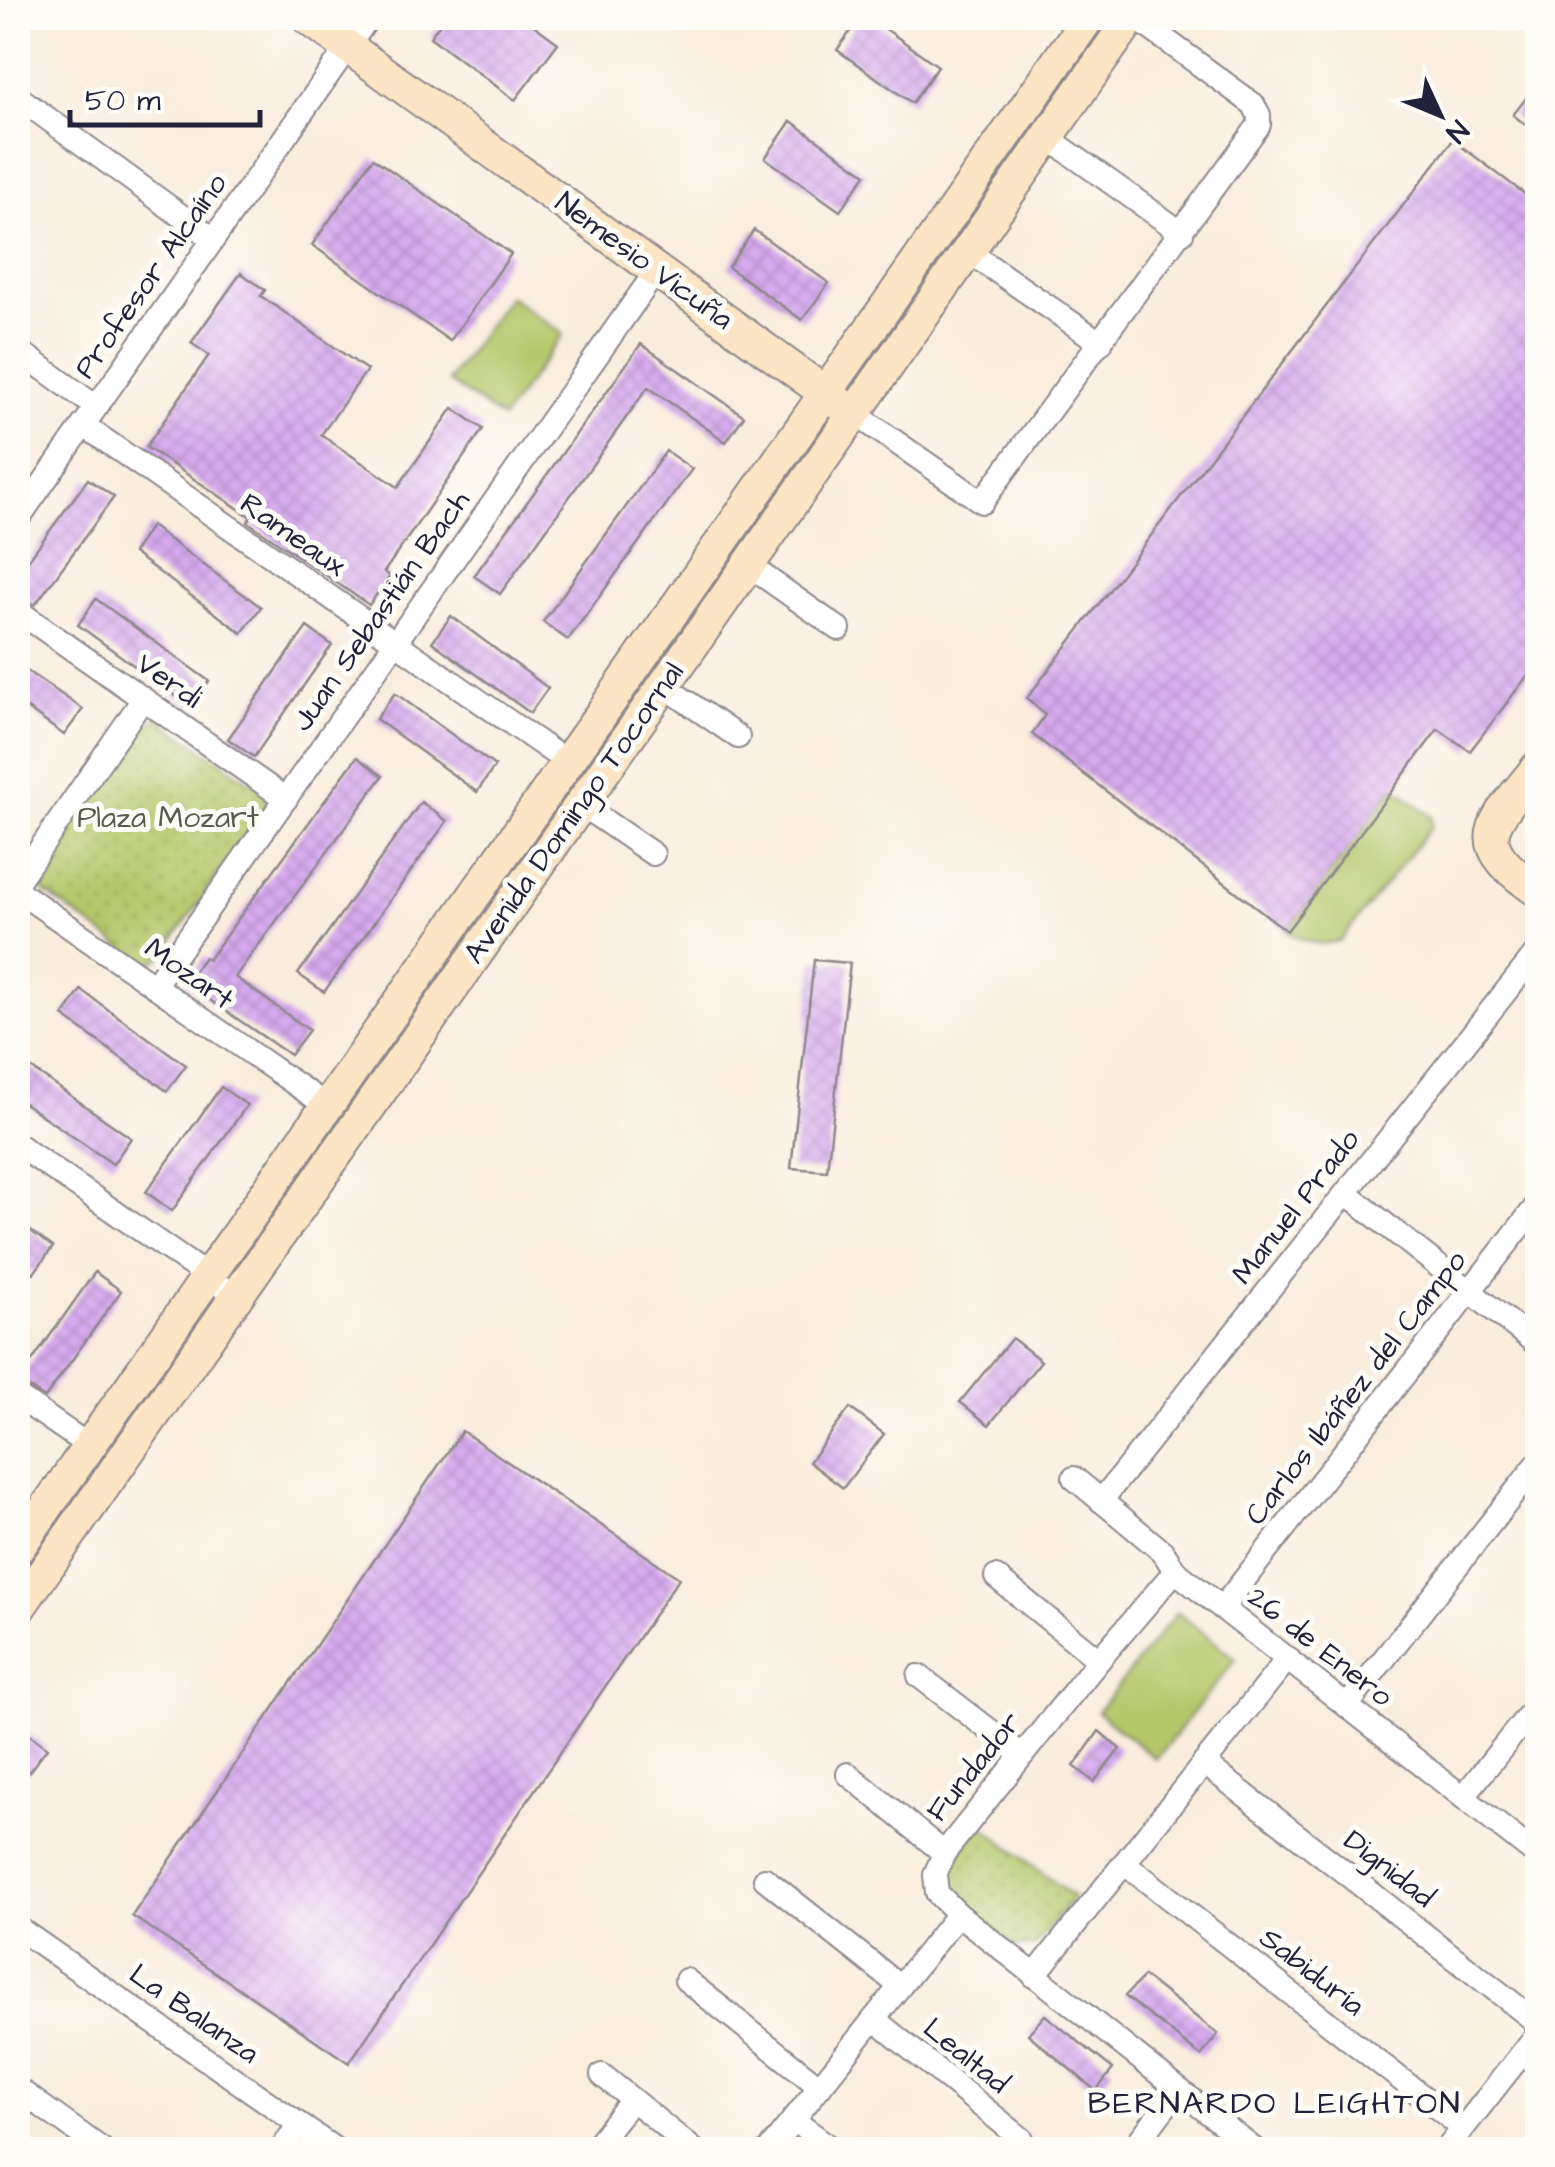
<svg xmlns="http://www.w3.org/2000/svg" width="1555" height="2167" font-family="'Architects Daughter',sans-serif">
<style>
.grass{fill:#b5c76a;stroke:#6c7452;stroke-width:2.5}
.park{fill:url(#park-dots);stroke:#6c7452;stroke-width:2.5}
.building{fill:url(#building-cross-hatch)}
.lines{fill:none;stroke-linecap:round;stroke-linejoin:round}
.street-casing{stroke:#8e888c;stroke-width:26}
.secondary-casing{stroke:#8e888c;stroke-width:36}
.street{stroke:#fff;stroke-width:22}
.secondary{stroke:#fce5c4;stroke-width:32}
.labels{text-anchor:middle;dominant-baseline:central;stroke-width:10;stroke-linejoin:round;paint-order:stroke}
.street-label{font-size:30px;fill:#22223b;stroke:#fdfcf7}
.park-label{font-size:30px;fill:#555c4b;stroke:#fdfcf7}
.neighbourhood-label{font-size:32px;letter-spacing:2.5px;fill:#22223b;stroke:#fdfcf7}
</style>
<defs>
<pattern id="park-dots" width="8" height="8" patternUnits="userSpaceOnUse" patternTransform="scale(2.5)"><rect width="8" height="8" fill="#b5c76a"/><path d="M2 2h.1M6 6h.1" fill="none" stroke="#9bab5d" stroke-width="1.8" stroke-linecap="round"/></pattern>
<pattern id="building-cross-hatch" width="8" height="8" patternUnits="userSpaceOnUse" patternTransform="scale(2.5)"><rect width="8" height="8" fill="#d7aaee"/><path d="M0 0l8 8M0 8l8-8" fill="none" stroke="#b892cd"/></pattern>
</defs>
<rect width="100%" height="100%" fill="#fdfcf7"/>
<filter id="ink" filterUnits="userSpaceOnUse"><feTurbulence type="fractalNoise" baseFrequency=".01" numOctaves="2"/><feDisplacementMap in="SourceGraphic" scale="20" xChannelSelector="R" yChannelSelector="G"/><feConvolveMatrix kernelMatrix="1 2 1 2 8 2 1 2 1" color-interpolation-filters="sRGB"/></filter>
<filter id="wash" filterUnits="userSpaceOnUse"><feTurbulence type="fractalNoise" baseFrequency=".0048" numOctaves="4" result="noise"/><feDisplacementMap in="SourceGraphic" scale="40" xChannelSelector="R" yChannelSelector="G"/><feGaussianBlur stdDeviation="2.25" result="paint"/><feColorMatrix in="noise" values="0 0 0 0 0 0 0 0 0 0 0 0 0 0 0 0 0 1.4 0 .05"/><feComposite in="paint" operator="in"/></filter>
<g filter="url(#wash)">
<rect width="100%" height="100%" fill="#f9eddd"/>
<!-- grass -->
<g class="grass">
<path d="M509,296L563,334L502,419L448,381Z"/>
<path d="M1394,787L1432,817L1431,827L1341,940C1320,947 1305,943 1287,931Z"/>
<path d="M1177,1612L1236,1659L1156,1759L1097,1712Z"/>
</g>
<!-- park -->
<g class="park">
<path d="M158,719L264,791L266,808L160,958L147,966L43,891L36,877L143,723Z"/>
<path d="M980,1824L1073,1897L1035,1946L1016,1947L946,1892L943,1871Z"/>
</g>
<g id="blocks">
<!-- building -->
<g class="building">
<path d="M444,18H524L558,43L515,100L430,37Z"/>
<path d="M860,18H870L938,66L912,103L837,50Z"/>
<path d="M1538,83V134L1513,115Z"/>
<path d="M791,121L866,174L840,211L765,158Z"/>
<path d="M1453,140L1538,204V662L1470,751L1438,729L1287,931L1032,734L1045,715L1027,698Z"/>
<path d="M373,158L511,254L450,341L312,245Z"/>
<path d="M754,230L829,283L802,320L728,267Z"/>
<path d="M241,273L265,290L261,296L367,370L321,435L398,487L453,408L483,429L384,572L390,576L369,605L248,522L251,517L146,447L209,355L191,343Z"/>
<path d="M641,344L744,416L726,442L648,387L500,594L474,576Z"/>
<path d="M666,451L692,469L568,640L543,622Z"/>
<path d="M88,479L114,497L35,605L18,592V574Z"/>
<path d="M151,526L261,607L242,633L133,553Z"/>
<path d="M96,599L209,681L191,707L78,625Z"/>
<path d="M451,616L548,688L530,713L432,642Z"/>
<path d="M307,627L332,645L254,757L228,739Z"/>
<path d="M18,665L83,709L64,735L18,702Z"/>
<path d="M395,693L495,766L477,792L376,719Z"/>
<path d="M357,757L383,776L235,977L309,1030L290,1055L185,983L204,957L208,960Z"/>
<path d="M421,802L447,821L324,992L298,974Z"/>
<path d="M814,960L850,963L827,1171L791,1168Z"/>
<path d="M81,990L186,1065L167,1091L63,1016Z"/>
<path d="M18,1059L131,1138L113,1164L18,1099Z"/>
<path d="M221,1087L247,1105L172,1211L146,1192Z"/>
<path d="M18,1222L53,1247L34,1273L18,1261Z"/>
<path d="M95,1272L121,1291L45,1398L18,1381Z"/>
<path d="M1012,1338L1041,1361L989,1425L960,1402Z"/>
<path d="M850,1408L884,1434L843,1488L809,1462Z"/>
<path d="M462,1431L679,1578L349,2063L132,1916Z"/>
<path d="M18,1726L47,1748L18,1786Z"/>
<path d="M1099,1731L1120,1749L1094,1782L1074,1766Z"/>
<path d="M1144,1976L1218,2034L1201,2056L1125,1996Z"/>
<path d="M1045,2015L1113,2069L1096,2091L1028,2034Z"/>
</g>
</g>
</g>
<g filter="url(#ink)">
<use href="#blocks" fill-opacity="0" stroke="#8e888c" stroke-width="2.5"/>
<g class="lines">
<defs>
<g id="street">
<path d="M18,97L213,239"/>
<path d="M1047,137L1182,233"/>
<path d="M966,250L1101,343"/>
<path d="M18,350L96,407"/>
<path d="M854,413L982,502L1259,125V115L1253,104L1136,18"/>
<path d="M83,425L567,762"/>
<path d="M18,519L368,18"/>
<path d="M748,565L839,629"/>
<path d="M18,611L286,799"/>
<path d="M664,686L738,737"/>
<path d="M580,804L653,854"/>
<path d="M18,881L143,699"/>
<path d="M18,891L327,1106"/>
<path d="M154,986L657,270"/>
<path d="M18,1145L236,1296"/>
<path d="M1346,1193L1538,1345"/>
<path d="M18,1397L89,1446"/>
<path d="M1074,1478L1163,1552L1175,1571L1538,1856"/>
<path d="M1101,1501L1538,951"/>
<path d="M1175,1571L1099,1660L944,1853L935,1875L937,1893L958,1914L1255,2150"/>
<path d="M996,1577L1099,1660"/>
<path d="M1222,1608L1538,1204"/>
<path d="M919,1676L1022,1755"/>
<path d="M1347,1706L1538,1463"/>
<path d="M1204,1763L1538,2023"/>
<path d="M848,1774L944,1853"/>
<path d="M1463,1797L1538,1703"/>
<path d="M1124,1863L1463,2128"/>
<path d="M765,1879L900,1986"/>
<path d="M18,1928L336,2150"/>
<path d="M1034,1976L1288,1658"/>
<path d="M686,1980L820,2087"/>
<path d="M874,2019L1022,2139"/>
<path d="M602,2075L694,2150"/>
<path d="M18,2089L103,2150"/>
<path d="M793,2120L834,2150"/>
<path d="M281,2150L299,2124"/>
<path d="M592,2150L632,2100"/>
<path d="M769,2150L958,1914"/>
<path d="M1132,2150L1178,2090"/>
<path d="M1446,2150L1538,2033"/>
</g>
<g id="secondary">
<path d="M308,18L842,405"/>
<path d="M1538,767C1492,825 1464,840 1538,891"/>
<path d="M18,1548L1088,18"/>
<path d="M18,1609L1131,18"/>
</g>
</defs>
<!-- street casing -->
<use href="#street" class="street-casing"/>
<!-- secondary casing -->
<use href="#secondary" class="secondary-casing"/>
<!-- street -->
<use href="#street" class="street"/>
<!-- secondary -->
<use href="#secondary" class="secondary"/>
</g>
</g>
<g class="labels">
<!-- street labels -->
<g class="street-label">
<text transform="translate(644 261) rotate(36)">Nemesio Vicuña</text>
<text transform="translate(151 276) rotate(-55)">Profesor Alcaíno</text>
<text transform="translate(293 535) rotate(35)">Rameaux</text>
<text transform="translate(381 611) rotate(-55)">Juan Sebastián Bach</text>
<text transform="translate(169 681) rotate(35)">Verdi</text>
<text transform="translate(574 813) rotate(-55)">Avenida Domingo Tocornal</text>
<text transform="translate(189 974) rotate(35)">Mozart</text>
<text transform="translate(1296 1207) rotate(-52)">Manuel Prado</text>
<text transform="translate(1356 1388) rotate(-52)">Carlos Ibáñez del Campo</text>
<text transform="translate(1320 1647) rotate(38)">26 de Enero</text>
<text transform="translate(974 1767) rotate(-51)">Fundador</text>
<text transform="translate(1389 1869) rotate(38)">Dignidad</text>
<text transform="translate(1312 1972) rotate(38)">Sabiduría</text>
<text transform="translate(194 2014) rotate(35)">La Balanza</text>
<text transform="translate(966 2056) rotate(39)">Lealtad</text>
</g>
<!-- park labels -->
<g class="park-label">
<text x="168" y="818">Plaza Mozart</text>
</g>
<!-- neighbourhood labels -->
<g class="neighbourhood-label">
<text x="1275" y="2103">BERNARDO LEIGHTON</text>
</g>
</g>
<!-- margin -->
<rect width="1555" height="2167" fill="none" stroke="#fdfcf7" stroke-width="60"/>
<!-- north arrow -->
<g transform="translate(1440 115) rotate(134)" stroke="#fdfcf7" stroke-width="8" paint-order="stroke">
<path d="M0-8L18 38L0 25L-18 38Z" fill="#22223b"/>
<text y="-15" font-size="28" font-weight="bold" text-anchor="middle" fill="#22223b">N</text>
</g>
<!-- scale -->
<path d="M70 110v15h190v-15" fill="none" stroke="#22223b" stroke-width="5"/>
<text x="85" y="110" font-size="30" fill="#22223b" stroke="#fdfcf7" stroke-width="8" paint-order="stroke">50 m</text>
</svg>
